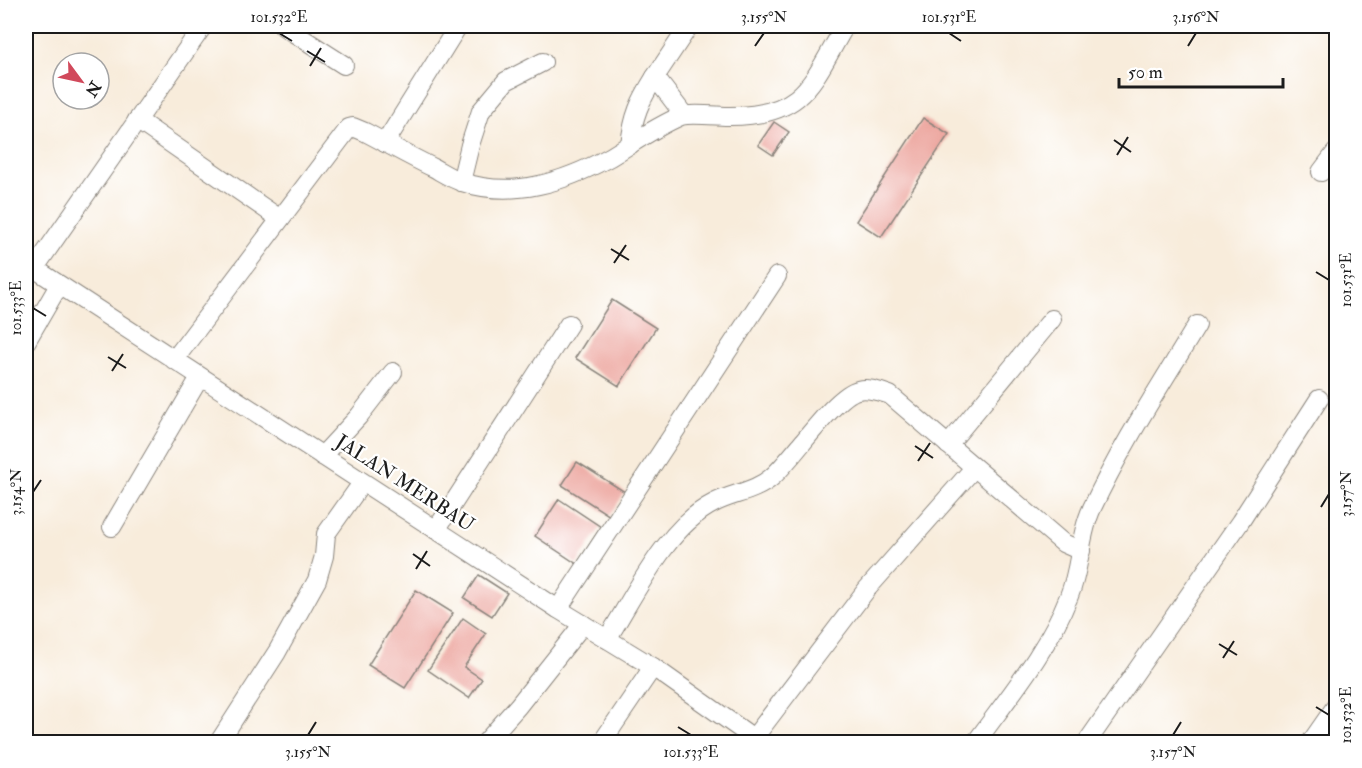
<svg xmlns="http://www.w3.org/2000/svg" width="1362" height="768" font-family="'IM FELL Double Pica',serif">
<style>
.building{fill:#eda7a0}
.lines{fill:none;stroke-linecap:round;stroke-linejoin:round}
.minor-casing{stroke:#8a847c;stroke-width:20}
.minor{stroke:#fff;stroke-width:18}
.ticks{fill:none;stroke:#1c1c1c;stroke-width:2}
.labels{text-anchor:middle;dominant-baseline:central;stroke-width:4.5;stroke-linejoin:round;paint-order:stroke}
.street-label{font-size:20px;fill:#1c1c1c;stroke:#fff}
.neatline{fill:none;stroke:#1c1c1c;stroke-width:2}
.ticks-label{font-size:15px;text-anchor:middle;fill:#1c1c1c}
</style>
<rect width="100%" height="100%" fill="#fff"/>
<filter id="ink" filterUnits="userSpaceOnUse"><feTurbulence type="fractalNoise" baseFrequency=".0167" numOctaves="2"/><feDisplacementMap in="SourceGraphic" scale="12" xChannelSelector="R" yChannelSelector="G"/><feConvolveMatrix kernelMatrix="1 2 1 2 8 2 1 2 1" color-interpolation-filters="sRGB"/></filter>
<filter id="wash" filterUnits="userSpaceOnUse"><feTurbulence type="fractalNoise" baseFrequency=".008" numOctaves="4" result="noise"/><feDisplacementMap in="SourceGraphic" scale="24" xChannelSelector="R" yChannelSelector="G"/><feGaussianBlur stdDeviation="1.35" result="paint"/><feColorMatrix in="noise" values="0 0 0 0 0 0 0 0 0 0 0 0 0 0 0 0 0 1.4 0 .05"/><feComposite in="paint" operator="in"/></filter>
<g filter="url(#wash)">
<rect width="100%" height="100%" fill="#f8ecdb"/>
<g id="blocks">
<!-- building -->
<g class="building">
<path d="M923,118L949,134L881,237L856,221Z"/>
<path d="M774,122L789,132L773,155L758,145Z"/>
<path d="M612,300L656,328L619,386L575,358Z"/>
<path d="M577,462L625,492L610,516L562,485Z"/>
<path d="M559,499L601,527L577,564L535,536Z"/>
<path d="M479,575L507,593L492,616L464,598Z"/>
<path d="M416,590L453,613L405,688L368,665Z"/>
<path d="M463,618L486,634L464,667L482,679L469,698L428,670Z"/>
</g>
</g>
</g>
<g filter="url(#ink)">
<use href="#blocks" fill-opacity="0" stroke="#8a847c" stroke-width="1.5"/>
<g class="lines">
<defs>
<g id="minor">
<path d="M283,26L344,65"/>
<path d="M684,115L655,77L689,26"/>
<path d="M137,120L280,219"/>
<path d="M385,143L458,26"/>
<path d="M630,145C633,116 640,101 655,77"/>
<path d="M1321,172L1336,152"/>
<path d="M461,182L470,145L481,111L506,81L543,62"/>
<path d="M26,263L558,609L653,667L759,742"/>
<path d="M34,269L203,26"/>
<path d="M26,342L59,285"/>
<path d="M174,360L349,128L353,127L365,132C388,144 411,157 434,168C443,173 452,179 462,182C513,199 564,182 610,157C633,143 655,127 681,116C689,113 719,116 730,116C805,116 812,82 845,26"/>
<path d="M948,445L1052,319"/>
<path d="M322,456L359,416L393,372"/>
<path d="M112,527L200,377"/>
<path d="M436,530L569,324"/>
<path d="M558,609L777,276"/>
<path d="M607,639C635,595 666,527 714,503C733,493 755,492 772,477C793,459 835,395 858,390C869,387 880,392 890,395L1063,543L1081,551"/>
<path d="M753,739L867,589L974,468"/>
<path d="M219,742L277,652L317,580L324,556L326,534L362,483"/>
<path d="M486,742L518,706L583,624"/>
<path d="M602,742L653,667"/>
<path d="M976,742C1010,695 1048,650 1069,596C1081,567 1079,536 1092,508C1122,444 1161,385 1197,325"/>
<path d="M1087,742L1240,522L1319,399"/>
<path d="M1311,742L1336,706"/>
</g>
</defs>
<!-- minor casing -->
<use href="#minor" class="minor-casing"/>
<!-- minor -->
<use href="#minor" class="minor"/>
</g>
</g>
<!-- ticks -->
<path class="ticks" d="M279,33L292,41M949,33L961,41M755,46L764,33M1188,46L1196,33M307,51L325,62M310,66L321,48M1114,140L1131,152M1117,155L1128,137M611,249L629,260M614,263L626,245M1316,272L1329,280M33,308L46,316M108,357L126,368M112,371L123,354M915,446L933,458M918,461L930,443M33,492L41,480M1321,507L1329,494M413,554L430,566M416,569L427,551M1219,644L1237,655M1223,658L1234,641M1316,707L1329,715M678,727L691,735M308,735L316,722M1173,735L1181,722"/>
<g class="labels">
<!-- street labels -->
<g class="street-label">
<text transform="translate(405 483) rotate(33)">JALAN MERBAU</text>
</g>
</g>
<!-- margin -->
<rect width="1362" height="768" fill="none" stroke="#fff" stroke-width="66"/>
<!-- north arrow -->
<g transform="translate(81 81) rotate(123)"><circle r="28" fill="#ffffff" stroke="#a4a4a4" stroke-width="1.5"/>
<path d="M0-4.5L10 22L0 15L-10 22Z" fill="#d1495b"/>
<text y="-9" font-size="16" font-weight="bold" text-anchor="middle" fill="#1c1c1c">N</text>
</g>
<!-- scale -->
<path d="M1119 78v9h164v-9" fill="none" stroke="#1c1c1c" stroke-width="3"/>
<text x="1128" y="78" font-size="18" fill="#1c1c1c" stroke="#ffffff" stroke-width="4.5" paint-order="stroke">50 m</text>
<rect x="33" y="33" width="1296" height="702" class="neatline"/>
<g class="ticks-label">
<text x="279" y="22">101.532°E</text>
<text x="764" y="22">3.155°N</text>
<text x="949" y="22">101.531°E</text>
<text x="1196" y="22">3.156°N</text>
<text transform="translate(1346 280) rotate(-90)" y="5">101.531°E</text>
<text transform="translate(16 308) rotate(-90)" y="5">101.533°E</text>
<text transform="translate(16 492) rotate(-90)" y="5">3.154°N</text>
<text transform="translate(1346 494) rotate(-90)" y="5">3.157°N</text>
<text transform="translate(1346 715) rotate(-90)" y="5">101.532°E</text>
<text x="308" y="757">3.155°N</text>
<text x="691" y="757">101.533°E</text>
<text x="1173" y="757">3.157°N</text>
</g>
</svg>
